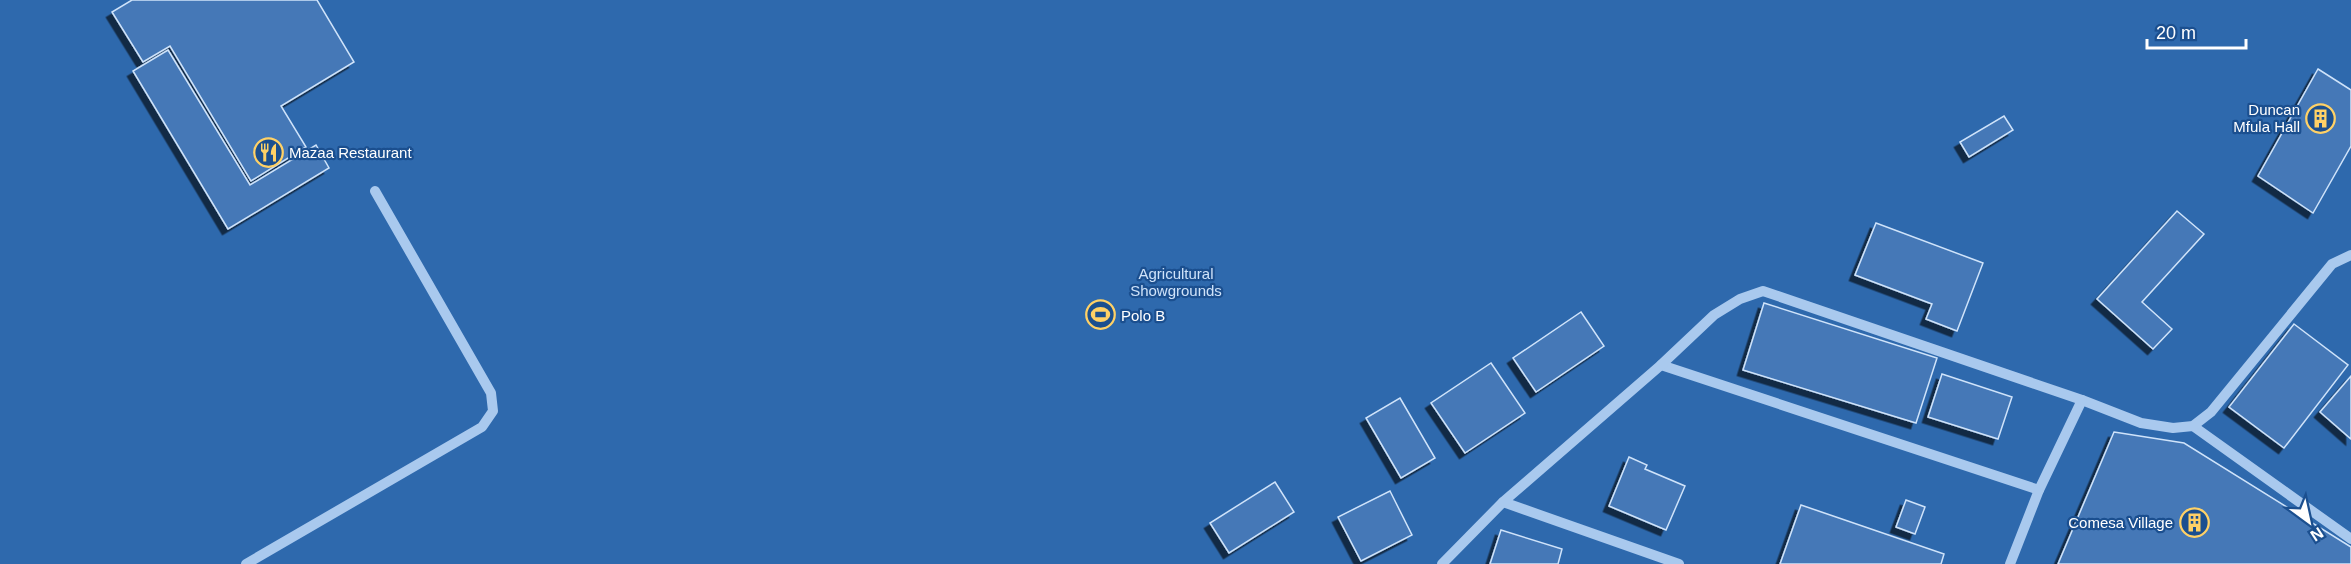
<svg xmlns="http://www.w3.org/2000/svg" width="2351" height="564" font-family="Arial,sans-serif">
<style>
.green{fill:#2e69ad}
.building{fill:#4478b7;stroke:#cfe3fa;stroke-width:1.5;filter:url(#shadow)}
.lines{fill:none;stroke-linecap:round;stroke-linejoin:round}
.minor{stroke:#a9c9ee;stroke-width:10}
.labels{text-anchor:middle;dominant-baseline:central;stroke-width:4.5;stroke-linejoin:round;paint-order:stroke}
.poi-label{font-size:15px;fill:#fff;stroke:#1b4f8f;text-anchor:end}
.park-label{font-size:15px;fill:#cfe3fa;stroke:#1b4f8f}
</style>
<defs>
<filter id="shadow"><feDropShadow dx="-5.5" dy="5.5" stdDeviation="0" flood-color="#0009"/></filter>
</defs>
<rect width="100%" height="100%" fill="#1b4f8f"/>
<!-- green -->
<rect class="green" x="0" y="0" width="2351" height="564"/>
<!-- building -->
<g class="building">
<path d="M132,0H317L354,62L281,106L306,147L251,181L170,46L143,62L112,12Z"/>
<path d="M168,50L250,185L316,145L329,168L228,229L133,71Z"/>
<path d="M2318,69L2351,90V146L2313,213L2258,176Z"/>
<path d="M2004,116L2013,130L1969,157L1960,142Z"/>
<path d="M2177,211L2204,234L2142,302L2172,329L2153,349L2097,299Z"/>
<path d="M1876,223L1983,263L1957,331L1926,319L1932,304L1855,275Z"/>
<path d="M1764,303L1937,358L1916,423L1743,370Z"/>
<path d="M1581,312L1604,346L1536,392L1513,358Z"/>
<path d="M2294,324L2348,365L2284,448L2229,407Z"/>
<path d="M1491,363L1525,413L1465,453L1431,403Z"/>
<path d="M1942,374L2012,397L1998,439L1928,417Z"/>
<path d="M2351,376V439L2320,412Z"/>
<path d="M1400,398L1435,458L1401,478L1366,418Z"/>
<path d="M2114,432L2184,443L2351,547V564H2058Z"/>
<path d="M1629,457L1647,465L1645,469L1685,486L1666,530L1609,506Z"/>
<path d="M1275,482L1294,512L1229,553L1210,523Z"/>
<path d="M1390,491L1412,535L1361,561L1338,517Z"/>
<path d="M1906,500L1925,507L1915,534L1896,527Z"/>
<path d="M1801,505L1944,554L1941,564H1780Z"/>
<path d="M1501,530L1562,549L1558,564H1490Z"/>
</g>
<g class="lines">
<!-- minor -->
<g class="minor">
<path d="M1661,365L2039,490"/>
<path d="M2193,426L2351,539"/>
<path d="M1503,502L1679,564"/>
<path d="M246,564L482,427L493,411L491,393L375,191"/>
<path d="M1442,564L1503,502L1661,365L1714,315L1740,299L1763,291L2082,400L2141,423L2173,428L2193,426L2211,412L2332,264L2351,255"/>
<path d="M2010,564L2039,490L2082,400"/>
</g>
</g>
<!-- icons -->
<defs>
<symbol id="building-ring" viewBox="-11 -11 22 22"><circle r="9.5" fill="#1b4f8f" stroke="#ffd166" stroke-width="1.5"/><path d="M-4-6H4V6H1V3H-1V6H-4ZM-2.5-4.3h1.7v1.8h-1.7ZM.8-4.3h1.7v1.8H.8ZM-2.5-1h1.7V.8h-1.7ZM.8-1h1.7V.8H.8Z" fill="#ffd166"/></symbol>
<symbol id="restaurant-ring" viewBox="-11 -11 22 22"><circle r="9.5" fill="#1b4f8f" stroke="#ffd166" stroke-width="1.5"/><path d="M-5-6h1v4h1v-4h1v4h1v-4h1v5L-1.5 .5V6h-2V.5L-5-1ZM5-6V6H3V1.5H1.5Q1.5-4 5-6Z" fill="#ffd166"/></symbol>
<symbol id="stadium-ring" viewBox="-11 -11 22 22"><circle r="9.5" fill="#1b4f8f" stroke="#ffd166" stroke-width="1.5"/><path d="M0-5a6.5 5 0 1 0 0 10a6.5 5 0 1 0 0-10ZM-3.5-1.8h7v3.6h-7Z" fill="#ffd166"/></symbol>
</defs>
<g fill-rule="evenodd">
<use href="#building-ring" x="2304" y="102" width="33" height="33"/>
<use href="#restaurant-ring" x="252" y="136" width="33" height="33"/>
<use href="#stadium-ring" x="1084" y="298" width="33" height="33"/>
<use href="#building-ring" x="2178" y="506" width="33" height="33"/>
</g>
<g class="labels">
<!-- poi labels -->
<g class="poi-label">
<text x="2300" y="109">Duncan<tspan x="2300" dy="17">Mfula Hall</tspan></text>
<text x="289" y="152" text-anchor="start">Mazaa Restaurant</text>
<text x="1121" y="315" text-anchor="start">Polo B</text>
<text x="2173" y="522">Comesa Village</text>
</g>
<!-- park labels -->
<g class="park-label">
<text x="1176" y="273">Agricultural<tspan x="1176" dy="17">Showgrounds</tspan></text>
</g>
</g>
<!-- north arrow -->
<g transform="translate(2309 522) rotate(147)" stroke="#1b4f8f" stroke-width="4.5" paint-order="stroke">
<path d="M0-4.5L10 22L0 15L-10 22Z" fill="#ffffff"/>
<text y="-9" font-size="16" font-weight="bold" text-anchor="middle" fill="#ffffff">N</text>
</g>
<!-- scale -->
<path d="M2147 39v9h99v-9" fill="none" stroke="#ffffff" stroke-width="3"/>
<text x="2156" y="39" font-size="18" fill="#ffffff" stroke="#1b4f8f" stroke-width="4.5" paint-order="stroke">20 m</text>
</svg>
